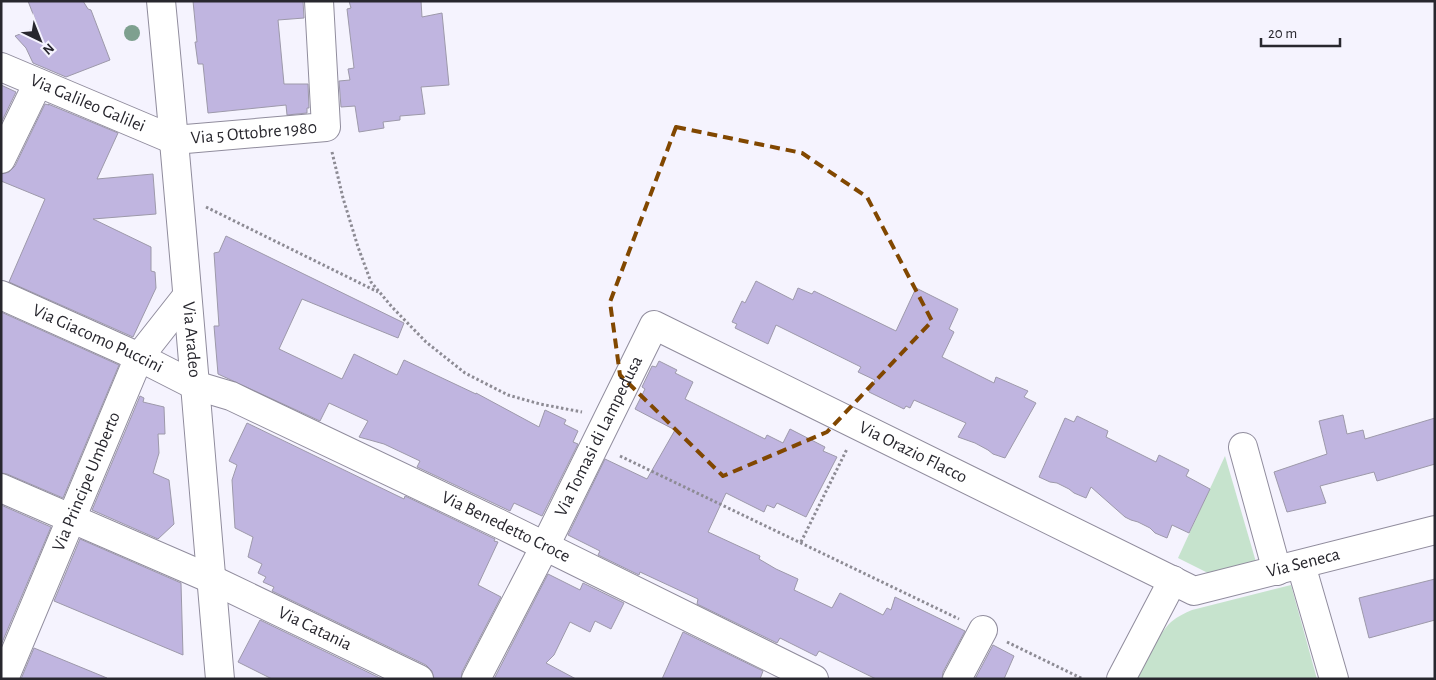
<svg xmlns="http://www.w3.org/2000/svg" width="1436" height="680" font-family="'Alegreya Sans',sans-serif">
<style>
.green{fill:#c6e3cd}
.building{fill:#c0b5e0;stroke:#9d99aa}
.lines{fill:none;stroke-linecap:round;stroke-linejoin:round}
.minor-casing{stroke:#908c9d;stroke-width:30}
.tertiary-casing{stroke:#908c9d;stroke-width:30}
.path{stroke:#8d8b94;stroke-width:3;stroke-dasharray:2.5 2.5;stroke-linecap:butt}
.minor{stroke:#fff;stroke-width:28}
.tertiary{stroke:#fff;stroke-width:28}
.tree{fill:#7ea08f}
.marked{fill:none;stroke:#814700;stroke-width:4;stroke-dasharray:10 6;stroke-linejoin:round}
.labels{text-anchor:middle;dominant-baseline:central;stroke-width:4.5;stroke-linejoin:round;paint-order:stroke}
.street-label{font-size:18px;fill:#28272e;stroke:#f5f3fe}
</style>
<rect width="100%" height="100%" fill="#f5f3fe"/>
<!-- green -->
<g class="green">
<path d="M1225,456L1256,562L1210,574L1178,558Z"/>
<path d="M1291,585L1317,679H1135C1144,663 1159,633 1171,622C1178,616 1185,613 1192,610Z"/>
</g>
<!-- building -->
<g class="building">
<path d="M28,1H83L88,9L91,10L110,60L66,77L33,63L26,48L15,36L38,27Z"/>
<path d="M193,1H303L304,18L278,20L284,84H308L309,108H307V113L287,115L286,105L208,113L203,64H198L195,42H197Z"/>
<path d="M349,1H421L422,17L442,13L449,85L421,87L425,114L400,116V120L383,122L384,128L359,132L355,106L341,107L339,81L350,80L348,69L354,68L347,9L351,8Z"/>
<path d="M1,85L16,92L1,123Z"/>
<path d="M45,104L49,105L48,104L118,133L97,179L153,174L156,214L93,219L151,247V271L155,272L156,288L133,337L9,282L45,199L1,181V174L9,172L15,166Z"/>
<path d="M226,236L404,323L398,338L302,299L279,349L342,379L354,354L397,375L404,360L476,394V393L539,427L545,410L566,420L564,424L578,431L573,442L578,444L542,516L514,503L510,511L417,467L420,461L384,444L359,437L368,421L329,403L320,421L218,374L214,326H219L214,253L219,252Z"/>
<path d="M756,281L793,300L798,288L812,294L814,291L896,331L916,288L958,309L949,329L954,332L942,357L994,383L996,377L1028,391L1024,397L1036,403L1005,458L993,454L988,450L975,443L958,437L966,423L914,400L910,408L906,406L904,409L869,392L875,380L858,372L861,367L776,325L768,344L735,328L737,324L732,322L742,301L745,303Z"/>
<path d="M1,312L119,365L63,498L7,474L1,473Z"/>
<path d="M659,361L677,370L675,373L693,382L685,399L765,439L767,435L783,443L790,429L825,447L823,451L837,457L806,517L777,503L774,508L767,505L764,512L726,493L708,532L760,556L759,559L776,569L798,579L794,590L832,608L840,593L883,615L887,608L891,610L895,597L965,631L943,672L942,679H876L819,651L816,656L780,638L777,643L697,604L698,599L640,572L639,575L598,555L600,551L568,535L605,459L647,479L675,430L635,409L645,389L642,387L652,366L656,367Z"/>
<path d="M140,396L144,398L143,402L164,407L165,434H158L159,453L153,473L169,480L174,524L158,539L92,510Z"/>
<path d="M1343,415L1347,434L1363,430L1365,439L1435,418V464L1377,481L1374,472L1320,486L1326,503L1287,512L1274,472L1327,454L1319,421Z"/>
<path d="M1077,416L1108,431L1106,437L1156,462L1159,455L1189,470L1186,476L1210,489L1189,533L1172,525L1167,538L1155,533L1150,528L1138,522L1131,520L1125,517L1091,487L1086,498L1074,493L1069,489L1057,483L1050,482L1039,477L1065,418L1074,422Z"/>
<path d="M247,423L404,499L405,496L495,539L494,541L498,542L478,585L501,597L462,672L461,679H434L432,671L426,665L272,591L274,587L263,582L266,577L258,573L262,564L248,557L253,537L235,528L232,480L237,465L229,461Z"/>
<path d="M1,505L51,527L1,645Z"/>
<path d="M80,539L181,583L183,655L54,601Z"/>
<path d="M548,574L580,590L583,583L624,603L611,629L595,621L590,632L570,622L554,655L546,663L576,679H494Z"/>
<path d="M1435,579V620L1369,638L1359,598Z"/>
<path d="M260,620L382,679H272L238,662Z"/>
<path d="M683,632L763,671L760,679H662Z"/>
<path d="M993,645L1014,656L1004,679H975Z"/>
<path d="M34,648L107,678L106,679H21Z"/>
</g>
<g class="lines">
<defs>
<g id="minor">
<path id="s1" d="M1,67L174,140L326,127L319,1"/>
<path d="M1,159L38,83"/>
<path id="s2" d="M1,295L139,357L194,385L231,396L498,523L814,679"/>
<path d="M1243,447L1277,571"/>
<path id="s3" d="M1,488L211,579L419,679"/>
<path d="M1301,565L1334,679"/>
<path id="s4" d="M4,679L139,357L187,296"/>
<path id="s5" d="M476,679L545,546L654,325L1194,591L1435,530"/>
<path d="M957,679L983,630"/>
<path d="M1121,679L1173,580"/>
</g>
<g id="tertiary">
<path id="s6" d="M161,1C183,227 200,453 220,679"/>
</g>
</defs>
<!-- minor casing -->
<use href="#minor" class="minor-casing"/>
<!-- tertiary casing -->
<use href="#tertiary" class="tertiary-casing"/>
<!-- path -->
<g class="path">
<path d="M332,152L343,198L358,247L371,282L392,307L426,342L465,373L508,395L540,404L582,412"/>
<path d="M206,207L378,292"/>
<path d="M620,456L959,619"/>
<path d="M801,542L847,449"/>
<path d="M1007,642L1083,679"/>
</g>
<!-- minor -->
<use href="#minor" class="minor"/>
<!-- tertiary -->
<use href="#tertiary" class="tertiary"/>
</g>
<!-- trees -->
<circle class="tree" cx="132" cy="33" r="8"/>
<!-- marked area -->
<path class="marked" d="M676,127L802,153L867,197L932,321L827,432L723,476L620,375L610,302Z"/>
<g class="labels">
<!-- street labels -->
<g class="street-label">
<text stroke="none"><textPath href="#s1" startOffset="94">Via Galileo Galilei</textPath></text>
<text stroke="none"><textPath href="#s1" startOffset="268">Via 5 Ottobre 1980</textPath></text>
<text stroke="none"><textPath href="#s2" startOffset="106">Via Giacomo Puccini</textPath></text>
<text stroke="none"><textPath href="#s6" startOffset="340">Via Aradeo</textPath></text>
<text stroke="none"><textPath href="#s5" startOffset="272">Via Tomasi di Lampedusa</textPath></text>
<text stroke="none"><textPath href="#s5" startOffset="685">Via Orazio Flacco</textPath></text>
<text stroke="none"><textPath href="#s4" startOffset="214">Via Principe Umberto</textPath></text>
<text stroke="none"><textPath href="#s2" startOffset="556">Via Benedetto Croce</textPath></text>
<text stroke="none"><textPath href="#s5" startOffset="1111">Via Seneca</textPath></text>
<text stroke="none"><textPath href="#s3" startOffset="344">Via Catania</textPath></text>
</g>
</g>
<!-- border -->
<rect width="1436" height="680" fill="none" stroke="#28272e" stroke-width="5"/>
<!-- north arrow -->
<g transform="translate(40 40) rotate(137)" stroke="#f5f3fe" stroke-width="4" paint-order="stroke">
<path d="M0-4L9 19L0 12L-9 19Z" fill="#28272e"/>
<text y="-8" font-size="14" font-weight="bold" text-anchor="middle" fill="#28272e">N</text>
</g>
<!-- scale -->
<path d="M1261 38v8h79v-8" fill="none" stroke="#28272e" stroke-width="2.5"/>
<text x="1268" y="38" font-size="15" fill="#28272e" stroke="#f5f3fe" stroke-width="4" paint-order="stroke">20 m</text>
</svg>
